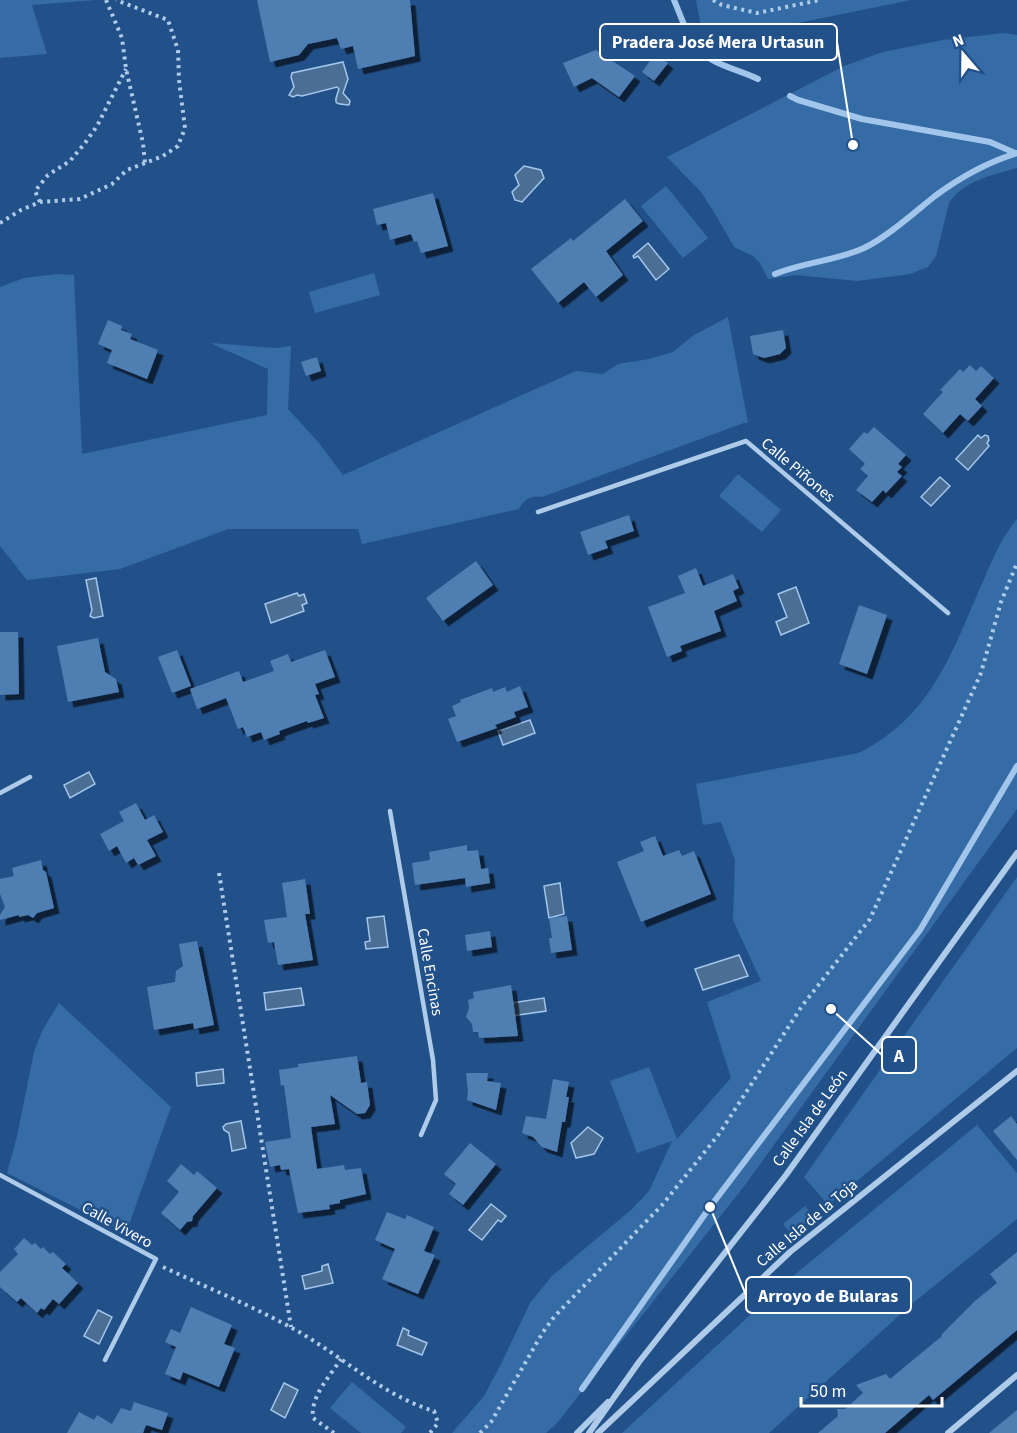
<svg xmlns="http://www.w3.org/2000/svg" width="1017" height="1433" font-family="'Source Sans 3',sans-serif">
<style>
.green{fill:#366ca6}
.water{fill:#4b6e95;stroke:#a2c6eb;stroke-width:1.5}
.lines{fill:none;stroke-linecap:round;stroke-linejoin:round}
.stream{stroke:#a2c6eb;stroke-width:6}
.building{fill:#4f7eb2;filter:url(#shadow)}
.path{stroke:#aecbea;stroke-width:4;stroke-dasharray:3 4.5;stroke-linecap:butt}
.service{stroke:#aecbea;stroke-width:4.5}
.minor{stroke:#aecbea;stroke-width:6}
.labels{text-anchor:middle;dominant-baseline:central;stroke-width:5;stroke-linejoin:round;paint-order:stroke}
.street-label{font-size:16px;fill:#fff;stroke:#225189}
.leader{fill:none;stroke:#fff;stroke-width:2}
.callout-dot{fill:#fff;stroke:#225189;stroke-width:2}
.callout{fill:#225189;stroke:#fff;stroke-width:2}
.callout-label{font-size:18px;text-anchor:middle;font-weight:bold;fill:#fff}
</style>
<defs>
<filter id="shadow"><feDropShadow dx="5.5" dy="5.5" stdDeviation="0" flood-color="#0009"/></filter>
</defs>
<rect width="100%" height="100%" fill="#225189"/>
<!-- green -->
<g class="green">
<path d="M0,0H96L32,5L47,54L0,58Z"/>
<path d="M696,0H911L704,42Z"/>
<path d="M1004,33L1017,35V168C993,175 964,180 949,203L936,256L928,267L910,274L857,281L796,275L768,279L760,263L753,256L734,247L717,217L701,192L667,157L844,66L883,52L943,40Z"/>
<path d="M666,186L708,238L683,258L641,206Z"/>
<path d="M374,273L380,295L315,313L309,292Z"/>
<path d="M58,274L74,275L82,454L267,415L268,369L210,343L275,348L291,346L288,409L319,443L343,475L576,371L603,374L618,364L649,359L673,352L694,335L728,317L748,423H744L542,497C532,495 524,499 519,509L362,544L358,529H228L120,569L27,580L0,546V287L24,278Z"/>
<path d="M738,474L781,510L762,532L719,496Z"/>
<path d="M1017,519V809L745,1185L557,1423L546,1433H452L484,1396L500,1366L530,1303L552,1276L631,1210L649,1191L672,1141L637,1153L610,1081L649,1067L677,1139L731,1078L707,1002L761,981L733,920L735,860L721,822L703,825L696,784L858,753C868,749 876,743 885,737C939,699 958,637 984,579C993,558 1002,537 1017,519Z"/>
<path d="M1017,877V1048L828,1205L804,1177Z"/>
<path d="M59,1003L171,1107L126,1233L7,1173L17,1136L34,1052L42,1031Z"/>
<path d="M977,1125L1017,1173V1219L913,1303L769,1433H622L787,1281Z"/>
<path d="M805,1206L814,1217L792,1235L783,1224Z"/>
<path d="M352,1382L406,1427L401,1433H361L330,1408Z"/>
</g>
<!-- water -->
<g class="water">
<path d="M343,62L348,79L343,93L350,101L349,105C333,104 334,104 339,89L337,87L302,96L297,95L293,97L289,95L294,87L291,77L292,73Z"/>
<path d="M524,166L541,170L544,178L522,202L515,200L512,192L519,185L515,175Z"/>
<path d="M648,243L669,269L656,280L638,256L634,258L633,256Z"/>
<path d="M978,435L981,438L985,435L988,436L989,440L987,443L989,446L968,470L956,459Z"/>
<path d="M940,477L950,486L931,506L921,497Z"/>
<path d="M96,578L103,616L94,618L90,616L92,610L86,580Z"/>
<path d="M796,587L809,623L781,635L776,622L787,617L778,594Z"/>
<path d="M297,593L299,596L304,594L307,603L302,605L304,611L271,623L265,604Z"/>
<path d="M530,720L535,733L503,745L498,731Z"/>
<path d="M89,772L95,784L70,798L64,785Z"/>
<path d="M560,883L564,914L549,918L544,886Z"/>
<path d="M384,916L388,947L366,949L365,942L370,941L367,918Z"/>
<path d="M739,955L748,976L703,990L695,969Z"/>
<path d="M301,988L304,1005L266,1010L264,993Z"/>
<path d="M544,998L546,1011L505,1017L504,1004Z"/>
<path d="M223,1069L224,1083L197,1086L196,1073Z"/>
<path d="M241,1121L246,1148L232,1151L229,1133L224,1130L223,1127L226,1124Z"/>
<path d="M588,1127L603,1138L594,1154L576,1158L571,1143Z"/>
<path d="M491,1204L506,1216L501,1222L498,1220L482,1240L469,1230Z"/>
<path d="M328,1264L333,1283L305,1289L302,1276L322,1271V1266Z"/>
<path d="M98,1310L112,1317L99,1344L84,1336Z"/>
<path d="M403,1328L409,1331L408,1335L427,1343L422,1355L397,1345Z"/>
<path d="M284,1383L298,1390L285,1418L271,1410Z"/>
</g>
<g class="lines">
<!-- stream -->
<g class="stream">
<path d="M674,0C681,16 687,37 699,50C713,65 740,70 758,79"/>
<path d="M790,96L798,100L862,119L990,142L1015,153"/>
<path d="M775,274C804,262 836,261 864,248C886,238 916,211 935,196C959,178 988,162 1017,153"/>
<path d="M582,1389L710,1207L920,930L1017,766"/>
</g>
</g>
<!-- building -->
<g class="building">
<path d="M257,0H410L415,56L358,69L353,46L341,49L337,38L308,44L299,55L270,62Z"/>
<path d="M596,50L635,76L619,97L592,78L574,87L563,63Z"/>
<path d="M655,54L668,63L654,81L642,72Z"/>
<path d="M433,193L448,246L421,253L417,241L414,242L411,234L390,240L386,223L377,225L373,209Z"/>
<path d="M625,199L643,221L606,251L623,275L596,297L584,282L558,303L531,269L571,238L573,241Z"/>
<path d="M108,320L122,326L121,330L132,334L130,339L158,350L147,379L107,363L112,350L98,344Z"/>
<path d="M783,330L786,348L780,354L764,358L753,354L750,336Z"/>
<path d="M317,357L321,371L306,376L301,362Z"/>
<path d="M970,365L976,371L981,366L994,378L975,399L982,406L968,421L960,414L943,433L923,414L943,392L940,390L960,369L963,372Z"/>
<path d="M874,427L906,455L898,464L902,467L897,472L902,476L886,493L883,490L872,502L856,490L868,476L860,469L865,464L849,449L864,432L867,434Z"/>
<path d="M629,515L634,531L605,541L608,548L588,555L580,532Z"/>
<path d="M476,561L493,585L443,621L426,598Z"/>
<path d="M696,568L703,586L733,574L739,588L733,591L737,601L714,611L721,631L680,646L682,651L667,657L648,607L685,593L678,576Z"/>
<path d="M859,605L887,615L867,674L839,664Z"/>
<path d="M0,632H18L19,694L0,695Z"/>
<path d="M98,638L105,672L116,679L119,692L68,702L57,646Z"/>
<path d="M177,650L191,686L172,693L158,657Z"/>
<path d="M325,650L335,677L315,684L319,694L315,695L324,718L308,723L307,721L279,731L280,734L264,740L261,732L247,737L243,727L238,729L226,698L197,709L190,689L239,671L243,682L274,671L270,661L288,654L291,662Z"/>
<path d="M520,686L528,707L514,712L516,717L495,725L497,728L457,742L448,719L456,716L452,706L461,702L460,700L492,688L493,692L505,687L507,692Z"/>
<path d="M136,803L145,820L154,815L163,832L147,840L156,856L138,865L134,858L126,863L117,846L109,851L100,834L124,821L119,812Z"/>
<path d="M655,836L663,856L679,850L682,856L694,851L711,894L641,922L617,862L644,851L640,842Z"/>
<path d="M467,845V851L478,850L481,869L488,868L490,883L466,887L465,878L415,885L412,863L430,860L429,852Z"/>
<path d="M41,860L43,870L46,872L54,908L37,913L33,918L28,915L19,917V915L0,920V915L5,907L0,894V879L14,876L12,868Z"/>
<path d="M305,879L310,914H305L313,960L278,965L274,942L268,943L264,920L287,917L282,883Z"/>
<path d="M567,916L572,950L551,953L549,938H552L549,918Z"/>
<path d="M490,931L492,947L467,951L465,935Z"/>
<path d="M197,941L214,1025L194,1029L193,1023L154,1030L147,987L175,982L176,971L183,966L179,944Z"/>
<path d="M511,985L518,1036L479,1038L478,1032H473L472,1024L466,1017L469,1008L468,1000L474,998L473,992Z"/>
<path d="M357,1056L361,1083L367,1082L370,1105L365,1113L357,1114L330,1095L335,1124L311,1127L317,1169L344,1165L345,1170L361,1168L366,1194L340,1200V1203L329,1205L330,1209L298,1213L289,1169L281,1170L280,1165L270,1167L265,1142L291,1138L284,1085L281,1086L279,1070L298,1067V1064Z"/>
<path d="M466,1073H488L487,1081L501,1083L496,1110L467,1100L468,1091Z"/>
<path d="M553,1079L569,1082L566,1097H569L565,1122H562L557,1152L542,1147L533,1137L522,1133L526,1116L546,1119Z"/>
<path d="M1011,1116L1017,1124V1160L993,1131Z"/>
<path d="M470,1143L496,1164L463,1205L449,1194L456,1184L444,1174Z"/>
<path d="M181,1164L194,1175L197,1171L217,1188L193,1216L192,1221L187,1222L180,1230L161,1213L179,1192L167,1181Z"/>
<path d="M387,1212L405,1219L407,1215L434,1227L424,1251L435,1255L418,1294L382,1279L395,1249L375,1240Z"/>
<path d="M24,1238L32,1245L35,1243L41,1249L43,1247L50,1254L53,1252L66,1264L62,1268L78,1283L59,1304L53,1299L44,1310L41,1308L37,1313L21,1298L17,1302L0,1287V1272L18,1254L14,1249Z"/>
<path d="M1017,1252V1330L933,1400L929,1395L885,1433H818L838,1416L837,1409H845L863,1393L856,1385L886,1374L890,1379L942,1336L941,1335L975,1301L997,1283L990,1274Z"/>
<path d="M191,1307L232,1325L224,1344L235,1348L219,1387L183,1372L180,1380L165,1374L176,1347L165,1342L171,1329L180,1333Z"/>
<path d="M134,1402L168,1413L162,1430L146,1425L143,1433H67L79,1412L94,1420L97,1415L112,1424L121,1408L131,1411Z"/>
<path d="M1017,1410V1433H989Z"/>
</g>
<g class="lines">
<!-- path -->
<g class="path">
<path d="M106,0L122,38L126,69L143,143L145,163"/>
<path d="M713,0L722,5L757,13L820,0"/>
<path d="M40,202L35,191L48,175L70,161L85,143L97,126L126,69"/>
<path d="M0,223L21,210L40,202L80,199L112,184L127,170L163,156L178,146L185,128L179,80L178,50L168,20L116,0"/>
<path d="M219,873L291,1327"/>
<path d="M163,1267C206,1287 250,1305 292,1328C340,1354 381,1395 434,1411L438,1423L430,1433"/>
<path d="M334,1433L313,1418C310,1397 330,1376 341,1359"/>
<path d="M480,1433L491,1422L543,1332L554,1317L663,1204L719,1134L802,1006L870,919L981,673L1001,602L1017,563"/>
</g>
<!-- service -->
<g class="service">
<path d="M538,512L746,441L948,613"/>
<path d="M0,793L30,777"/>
<path d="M390,811L433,1060L436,1100L421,1135"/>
<path d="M0,1175L156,1259L105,1360"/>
</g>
<!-- minor -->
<g class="minor">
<path d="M577,1433L608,1402"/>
<path d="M589,1433L639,1362L786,1175L1017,853"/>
<path d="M598,1433L790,1252L1017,1071"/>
<path d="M948,1433L1017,1375"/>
</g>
</g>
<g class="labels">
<!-- street labels -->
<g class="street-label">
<text transform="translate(798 470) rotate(40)">Calle Piñones</text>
<text transform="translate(430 972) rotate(80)">Calle Encinas</text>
<text transform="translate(810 1118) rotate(-54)">Calle Isla de León</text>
<text transform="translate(807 1223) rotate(-40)">Calle Isla de la Toja</text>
<text transform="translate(117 1225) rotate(29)">Calle Vivero</text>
</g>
</g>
<!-- callouts -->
<path class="leader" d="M853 145L837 42M831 1009L882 1055M710 1207L746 1295"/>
<g class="callout-dot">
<circle cx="853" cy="145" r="6"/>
<circle cx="831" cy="1009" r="6"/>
<circle cx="710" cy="1207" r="6"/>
</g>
<g class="callout">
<rect x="600" y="24" width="237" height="36" rx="6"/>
<rect x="882" y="1037" width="34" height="36" rx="6"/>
<rect x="746" y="1277" width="165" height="36" rx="6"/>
</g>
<g class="callout-label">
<text x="718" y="48">Pradera José Mera Urtasun</text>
<text x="899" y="1062">A</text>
<text x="828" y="1302">Arroyo de Bularas</text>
</g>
<!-- north arrow -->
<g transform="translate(963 54) rotate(340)" stroke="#225189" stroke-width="4.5" paint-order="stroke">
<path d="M0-4.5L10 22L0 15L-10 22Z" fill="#ffffff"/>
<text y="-9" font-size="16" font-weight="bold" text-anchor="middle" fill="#ffffff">N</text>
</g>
<!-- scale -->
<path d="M801 1397v9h141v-9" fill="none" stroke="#ffffff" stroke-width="3"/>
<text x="810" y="1397" font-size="18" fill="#ffffff" stroke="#225189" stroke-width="4.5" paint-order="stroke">50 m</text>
</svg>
